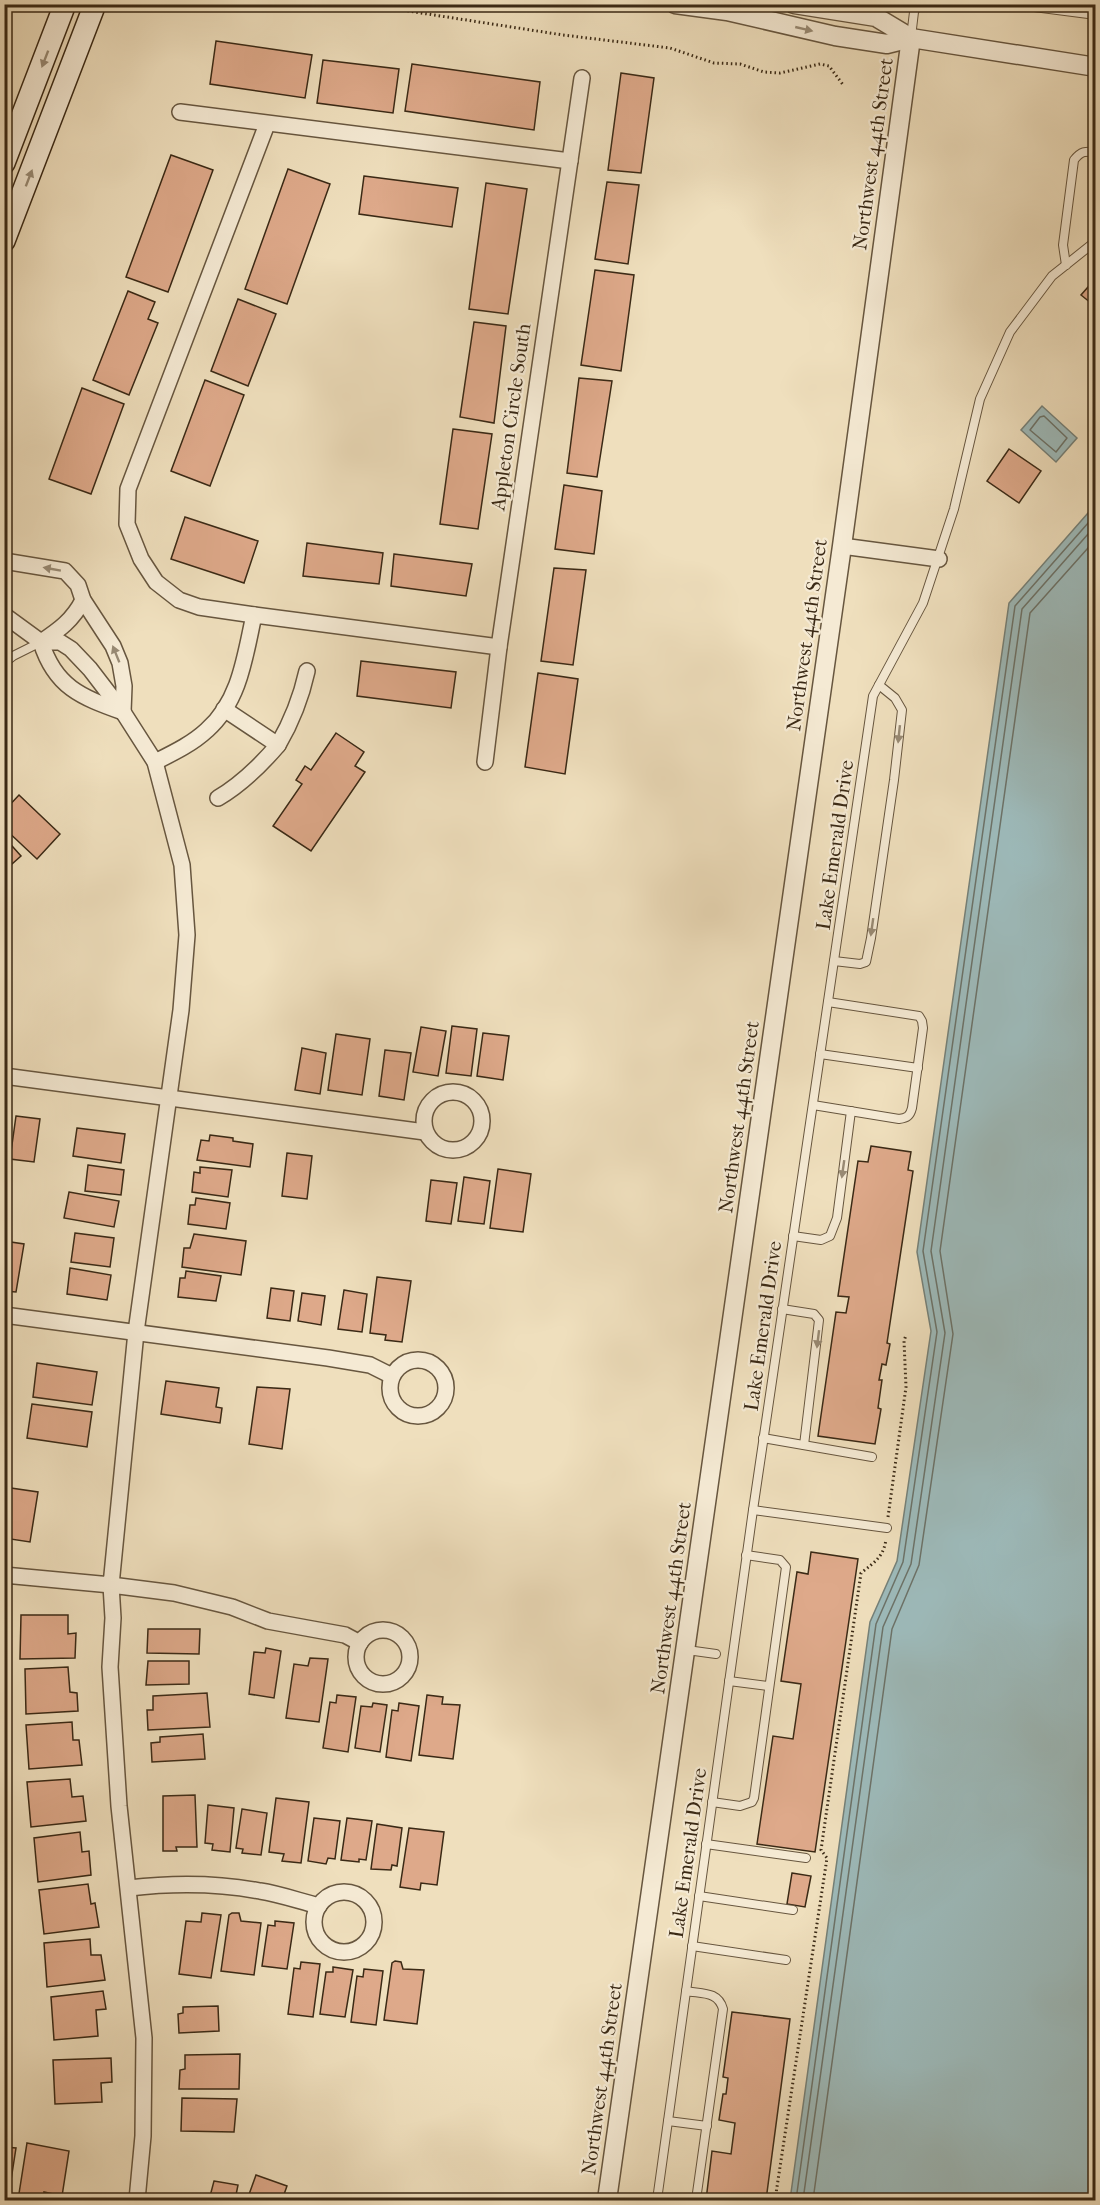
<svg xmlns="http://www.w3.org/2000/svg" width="1100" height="2205" font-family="'IM FELL French Canon',serif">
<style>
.water{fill:#9dbaba;stroke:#758078;stroke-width:1.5}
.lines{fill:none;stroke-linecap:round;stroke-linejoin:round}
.shore{stroke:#6c7268;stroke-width:1.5}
.building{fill:#dea98a;stroke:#3a2915;stroke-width:1.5}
.service-casing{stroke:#67563f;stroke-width:10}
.minor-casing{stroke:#67563f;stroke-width:18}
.tertiary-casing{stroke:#67563f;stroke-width:21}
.secondary-casing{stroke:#3a2915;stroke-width:24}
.path{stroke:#3a2915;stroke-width:3;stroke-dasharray:1.5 3;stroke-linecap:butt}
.service{stroke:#f5ead4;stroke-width:8}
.minor{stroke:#f5ead4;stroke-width:15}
.tertiary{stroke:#f5ead4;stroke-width:18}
.secondary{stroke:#f5ead4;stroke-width:21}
.oneway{fill:#988a74}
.labels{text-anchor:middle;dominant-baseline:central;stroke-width:4.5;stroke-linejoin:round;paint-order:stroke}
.street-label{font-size:20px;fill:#3a2915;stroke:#f5ead4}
</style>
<rect width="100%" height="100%" fill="#efdfbd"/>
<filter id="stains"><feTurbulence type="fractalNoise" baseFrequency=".00333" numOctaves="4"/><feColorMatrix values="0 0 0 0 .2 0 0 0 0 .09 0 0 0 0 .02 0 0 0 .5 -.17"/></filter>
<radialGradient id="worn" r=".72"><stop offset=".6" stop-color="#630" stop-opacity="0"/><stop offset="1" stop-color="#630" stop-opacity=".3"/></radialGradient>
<!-- water -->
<g class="water">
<path d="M1042,406L1077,438L1056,462L1021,430Z"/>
<path d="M1095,505V2200H790L870,1622L897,1561L931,1331L917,1252L1009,603Z"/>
</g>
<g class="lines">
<!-- shore -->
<g class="shore">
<path d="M1044,416L1067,438L1056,452L1030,430L1040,417Z"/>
<path d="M796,2200L876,1624L903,1562L937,1332L923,1251L1015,606L1096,514"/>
<path d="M803,2200L883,1627L911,1564L945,1333L931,1251L1022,609L1096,525"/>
<path d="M813,2200L892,1629L919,1565L953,1334L940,1251L1030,613L1096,539"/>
</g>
</g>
<!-- building -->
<g class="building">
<path d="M216,41L312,55L305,98L210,84Z"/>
<path d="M323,60L399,69L393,113L317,103Z"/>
<path d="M412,64L540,82L534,130L405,111Z"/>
<path d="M621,73L654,78L641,173L608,170Z"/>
<path d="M171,155L213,170L168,292L126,277Z"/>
<path d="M288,169L330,184L287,304L245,289Z"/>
<path d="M364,176L458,188L452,227L359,214Z"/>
<path d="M607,182L639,185L628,264L595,259Z"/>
<path d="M486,183L527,189L508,314L469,309Z"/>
<path d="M595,270L634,275L621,371L581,365Z"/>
<path d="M1096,278V307L1081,295Z"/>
<path d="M128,291L155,302L148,319L158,323L129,395L93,380Z"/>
<path d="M238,299L276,314L248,386L211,371Z"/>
<path d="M474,322L506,326L494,423L460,417Z"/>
<path d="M579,378L612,381L597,477L567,473Z"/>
<path d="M205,380L244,395L210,486L171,471Z"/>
<path d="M82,388L124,404L91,494L49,479Z"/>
<path d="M453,429L492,434L478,529L440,524Z"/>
<path d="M1009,449L1041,471L1019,503L987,481Z"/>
<path d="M564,485L602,491L594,554L555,549Z"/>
<path d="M185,517L258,541L244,583L171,559Z"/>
<path d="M307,543L383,553L379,584L303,576Z"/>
<path d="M394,554L472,564L466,596L391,586Z"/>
<path d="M554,568L586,570L573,665L541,661Z"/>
<path d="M361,661L456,672L451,708L357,696Z"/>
<path d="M538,673L578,679L565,774L525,767Z"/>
<path d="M336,733L364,752L355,766L365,772L311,851L273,826L302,784L296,780L305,766L311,770Z"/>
<path d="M19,795L60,834L37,859L4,828V811Z"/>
<path d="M4,837L21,856L4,871Z"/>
<path d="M452,1026L477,1029L471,1076L446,1073Z"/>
<path d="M421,1027L446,1031L438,1076L413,1072Z"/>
<path d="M483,1033L509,1036L503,1080L477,1076Z"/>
<path d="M336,1034L370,1039L362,1095L328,1090Z"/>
<path d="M302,1048L326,1053L320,1094L295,1090Z"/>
<path d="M385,1050L411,1053L404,1100L379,1096Z"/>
<path d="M16,1116L40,1119L34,1162L10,1159Z"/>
<path d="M77,1128L125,1134L121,1163L73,1156Z"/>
<path d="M210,1135L233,1138V1141L253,1144L250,1167L197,1160L201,1140L209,1141Z"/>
<path d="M871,1146L911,1152L908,1170L913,1171L887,1343L890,1344L886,1365L882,1364L879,1380H882L878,1408L881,1409L875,1444L818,1436L836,1312L846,1313L849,1297L838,1296L858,1161L868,1162Z"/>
<path d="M287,1153L312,1156L307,1199L282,1196Z"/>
<path d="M88,1165L124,1170L121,1195L85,1191Z"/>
<path d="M200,1167L232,1170L228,1197L192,1192L194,1172L200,1173Z"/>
<path d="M498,1169L531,1174L523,1232L490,1228Z"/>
<path d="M464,1177L490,1181L484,1224L458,1221Z"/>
<path d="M431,1180L457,1183L451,1224L426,1221Z"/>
<path d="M69,1192L119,1201L114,1227L64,1218Z"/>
<path d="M196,1198L230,1203L226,1229L188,1224L190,1205H195Z"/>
<path d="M75,1233L114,1238L110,1267L71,1262Z"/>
<path d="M194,1234L246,1241L241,1275L182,1267L184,1248H190Z"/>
<path d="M4,1241L24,1244L16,1292L4,1291Z"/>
<path d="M70,1268L111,1275L107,1300L67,1294Z"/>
<path d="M186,1271L221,1276L216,1301L178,1297L180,1278H185Z"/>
<path d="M377,1277L411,1281L402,1342L385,1340L386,1335L370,1333Z"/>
<path d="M271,1288L294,1291L290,1321L267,1318Z"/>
<path d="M344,1290L367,1294L362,1332L338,1329Z"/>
<path d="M302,1293L325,1296L321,1325L298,1321Z"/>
<path d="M37,1363L97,1372L92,1405L33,1397Z"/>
<path d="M166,1381L219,1388L216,1407L222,1408L220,1423L161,1414Z"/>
<path d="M257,1387L290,1389L282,1449L249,1444Z"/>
<path d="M32,1404L92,1412L87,1447L27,1438Z"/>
<path d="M4,1487L38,1492L30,1542L11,1539L10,1547L4,1546Z"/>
<path d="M811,1552L858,1559L815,1852L757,1844L773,1736L793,1739L801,1684L781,1681L797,1572L808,1574Z"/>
<path d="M21,1615H68V1634L76,1633L75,1658L20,1659Z"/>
<path d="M148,1629H200L199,1654L147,1653Z"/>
<path d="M266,1648L281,1651L274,1698L249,1694L254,1652L265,1653Z"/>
<path d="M310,1658L328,1659L319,1722L286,1718L294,1664L308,1666Z"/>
<path d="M148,1661H189V1684L146,1685Z"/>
<path d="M68,1667L70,1692L77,1693L78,1711L26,1714L25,1669Z"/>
<path d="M207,1693L210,1727L148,1730L147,1710H153V1696Z"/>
<path d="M337,1695L356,1697L348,1752L323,1748L330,1702L336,1703Z"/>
<path d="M427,1695L443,1697L442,1704L460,1705L453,1759L419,1755Z"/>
<path d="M373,1703L387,1705L380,1752L355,1748L361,1706L372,1707Z"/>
<path d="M399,1703L419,1706L411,1761L386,1757L392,1710L398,1711Z"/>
<path d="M72,1722L73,1740H79L82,1765L29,1769L26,1725Z"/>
<path d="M203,1734L205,1759L152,1762L151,1743L160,1742V1737Z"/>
<path d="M70,1779L72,1797L83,1796L86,1821L31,1827L27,1782Z"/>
<path d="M195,1795L197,1847H176L177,1851H163V1796Z"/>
<path d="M276,1798L309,1802L301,1863L282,1861L284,1854L269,1852Z"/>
<path d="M208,1805L234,1808L230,1852L212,1850L213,1844L205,1843Z"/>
<path d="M242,1809L267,1813L261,1855L242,1853L243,1849L236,1848Z"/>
<path d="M314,1818L340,1821L335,1859L328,1858L326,1864L308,1861Z"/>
<path d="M347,1818L372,1821L366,1860L359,1859V1862L341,1860Z"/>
<path d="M377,1824L402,1828L397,1866L392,1865L391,1870L371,1869Z"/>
<path d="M409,1828L444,1832L437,1885L421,1883L420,1890L400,1887Z"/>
<path d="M80,1832L82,1852L89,1851L91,1875L38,1882L34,1838Z"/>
<path d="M792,1873L811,1876L805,1907L787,1904Z"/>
<path d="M88,1884L91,1904L95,1903L99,1927L44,1934L39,1890Z"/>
<path d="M202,1913L221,1915L211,1978L179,1974L186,1921L201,1922Z"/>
<path d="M232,1913H239L241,1921L261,1923L254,1975L221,1971L229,1915Z"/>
<path d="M275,1921L294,1923L287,1969L262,1966L268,1925L275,1926Z"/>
<path d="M90,1939L91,1955H101L105,1980L47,1987L44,1943Z"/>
<path d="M395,1961L401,1962L403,1969L424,1970L417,2024L384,2020L392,1963Z"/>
<path d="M301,1962L320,1964L313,2017L288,2014L294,1968L300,1969Z"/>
<path d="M333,1967L353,1970L345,2017L320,2014L326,1972H333Z"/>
<path d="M364,1969L383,1971L376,2025L351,2022L357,1976L363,1977Z"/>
<path d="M103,1991L106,2009L96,2010L98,2036L54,2040L51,1997Z"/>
<path d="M218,2006L219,2031L179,2033L178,2014L183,2013V2007Z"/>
<path d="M732,2012L790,2019L766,2200H706L712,2151L731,2154L735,2123L719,2120L723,2094H726L728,2078L723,2077Z"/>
<path d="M240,2054L239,2089H179L180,2070L185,2069V2055Z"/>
<path d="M111,2058L112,2082L101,2083L102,2102L55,2104L53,2060Z"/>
<path d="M182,2098L237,2099L234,2132L181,2131Z"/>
<path d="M27,2143L69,2151L62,2196L44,2192L43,2200H18Z"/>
<path d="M4,2147L16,2148L9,2193H4Z"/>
<path d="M256,2175L287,2186L282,2200H247Z"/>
<path d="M214,2181L238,2185L235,2200H209Z"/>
</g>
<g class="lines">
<defs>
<g id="service">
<path d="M1010,4L1096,15"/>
<path d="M911,37L914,12L918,4"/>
<path d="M1066,265L1063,245L1074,160C1081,151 1085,151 1096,152"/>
<path d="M4,663L13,656L41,642"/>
<path d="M834,961L860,964L866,962L871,938L894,780L902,710L895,698L879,685"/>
<path d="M820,1054L918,1068"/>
<path d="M813,1105L899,1119C907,1118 910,1116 912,1108L923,1028L922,1021L919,1016L828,1002"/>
<path d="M793,1236L821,1240L830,1236L837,1218L851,1111"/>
<path d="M782,1309L814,1314L819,1320L804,1445"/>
<path d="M763,1438L872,1457"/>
<path d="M753,1510L887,1528"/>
<path d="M687,1650L716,1654"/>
<path d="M729,1681L768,1686"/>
<path d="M712,1802L740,1806L752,1802L754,1798L786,1567L780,1560L746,1555"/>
<path d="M706,1844L806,1858"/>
<path d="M699,1896L793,1910"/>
<path d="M692,1946L786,1960"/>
<path d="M686,1991C702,1994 718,1991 723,2009L696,2200"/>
<path d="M668,2121L707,2126"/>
<path d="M657,2200L753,1510L873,696L923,603L954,509L980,399L1010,332L1052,276L1096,241"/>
</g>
<g id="minor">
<path d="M180,112L570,161"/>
<path d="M842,546L939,559"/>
<path d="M4,561L65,571L78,585L83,600L113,646L120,663L124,686L123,712"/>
<path d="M4,615L41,642"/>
<path d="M254,615L199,607L179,600L156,582L141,559L127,524L128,489L267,124"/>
<path d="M41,642C55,687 81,697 123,712"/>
<path d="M41,642C59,630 73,620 83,600"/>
<path d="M278,745C292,721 301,698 307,671"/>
<path d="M155,762C173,753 192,744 207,730C240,701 245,656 254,615L499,647"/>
<path d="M485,762L499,647L582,78"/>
<path d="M218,798C242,784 260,766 278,745L224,709"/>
<path d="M4,1076L425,1132"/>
<circle cx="453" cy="1121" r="29"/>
<path d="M4,1315L328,1358L370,1365L392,1376"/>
<circle cx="418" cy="1388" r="28"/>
<path d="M4,1575L111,1585L136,1332L181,1010L187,935L182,865L155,762L123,712L90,669L71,649L60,642H41"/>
<circle cx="383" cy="1657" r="27"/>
<path d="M129,1888C172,1883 217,1883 260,1891C280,1894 299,1901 319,1906"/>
<circle cx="344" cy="1922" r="30"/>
<path d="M137,2200L143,2136L144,2038L119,1806L110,1667L113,1618L111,1585L174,1593L232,1607L268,1621L345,1635L360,1643"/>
</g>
<g id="tertiary">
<path d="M675,4L727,11L835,36L887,44L911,38L1096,67"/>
<path d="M794,4L876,17L911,38"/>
<path d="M607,2200L842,546L911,38"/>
</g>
<g id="secondary">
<path d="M4,163L65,4"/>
<path d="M4,241L95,4"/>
</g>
</defs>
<!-- service casing -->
<use href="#service" class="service-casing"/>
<!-- minor casing -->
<use href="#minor" class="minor-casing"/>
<!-- tertiary casing -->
<use href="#tertiary" class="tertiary-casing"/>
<!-- secondary casing -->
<use href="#secondary" class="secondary-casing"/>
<!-- path -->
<g class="path">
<path d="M363,4L563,35L670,48L714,63L740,64L764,72L780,73L820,64L829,66L844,86"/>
<path d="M888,1517L906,1387L904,1341L906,1335"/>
<path d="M775,2200L827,1858L821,1850L861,1573C875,1562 884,1556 886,1539"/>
</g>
<!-- service -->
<use href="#service" class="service"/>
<!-- minor -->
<use href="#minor" class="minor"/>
<!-- tertiary -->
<use href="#tertiary" class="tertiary"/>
<!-- secondary -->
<use href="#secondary" class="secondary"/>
</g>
<!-- one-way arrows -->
<defs><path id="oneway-solid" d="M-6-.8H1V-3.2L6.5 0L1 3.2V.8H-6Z" transform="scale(1.5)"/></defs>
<g class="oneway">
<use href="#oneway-solid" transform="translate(804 29) rotate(13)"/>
<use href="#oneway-solid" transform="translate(45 59) rotate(111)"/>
<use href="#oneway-solid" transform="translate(29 178) rotate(-69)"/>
<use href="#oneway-solid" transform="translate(52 569) rotate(-170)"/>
<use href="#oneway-solid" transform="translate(116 654) rotate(-112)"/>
<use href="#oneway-solid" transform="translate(899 734) rotate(96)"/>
<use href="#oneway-solid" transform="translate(872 927) rotate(98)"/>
<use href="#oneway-solid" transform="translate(843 1169) rotate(98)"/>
<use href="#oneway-solid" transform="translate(818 1339) rotate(97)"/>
</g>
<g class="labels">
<!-- street labels -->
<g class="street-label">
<text transform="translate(873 154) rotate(-82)">Northwest 44th Street</text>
<text transform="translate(511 417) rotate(-82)">Appleton Circle South</text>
<text transform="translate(807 635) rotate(-82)">Northwest 44th Street</text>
<text transform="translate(835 845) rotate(-82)">Lake Emerald Drive</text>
<text transform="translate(739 1117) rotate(-82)">Northwest 44th Street</text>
<text transform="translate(763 1326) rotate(-82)">Lake Emerald Drive</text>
<text transform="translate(671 1598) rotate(-82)">Northwest 44th Street</text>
<text transform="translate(688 1853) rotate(-82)">Lake Emerald Drive</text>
<text transform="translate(602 2079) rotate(-82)">Northwest 44th Street</text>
</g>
</g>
<!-- margin -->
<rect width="1100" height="2205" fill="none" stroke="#efdfbd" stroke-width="24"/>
<rect x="6" y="6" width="1088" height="2193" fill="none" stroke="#3a2915" stroke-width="3"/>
<rect x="12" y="12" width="1076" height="2181" fill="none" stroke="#3a2915" stroke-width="1.5"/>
<rect width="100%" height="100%" filter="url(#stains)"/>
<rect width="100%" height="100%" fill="url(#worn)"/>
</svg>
